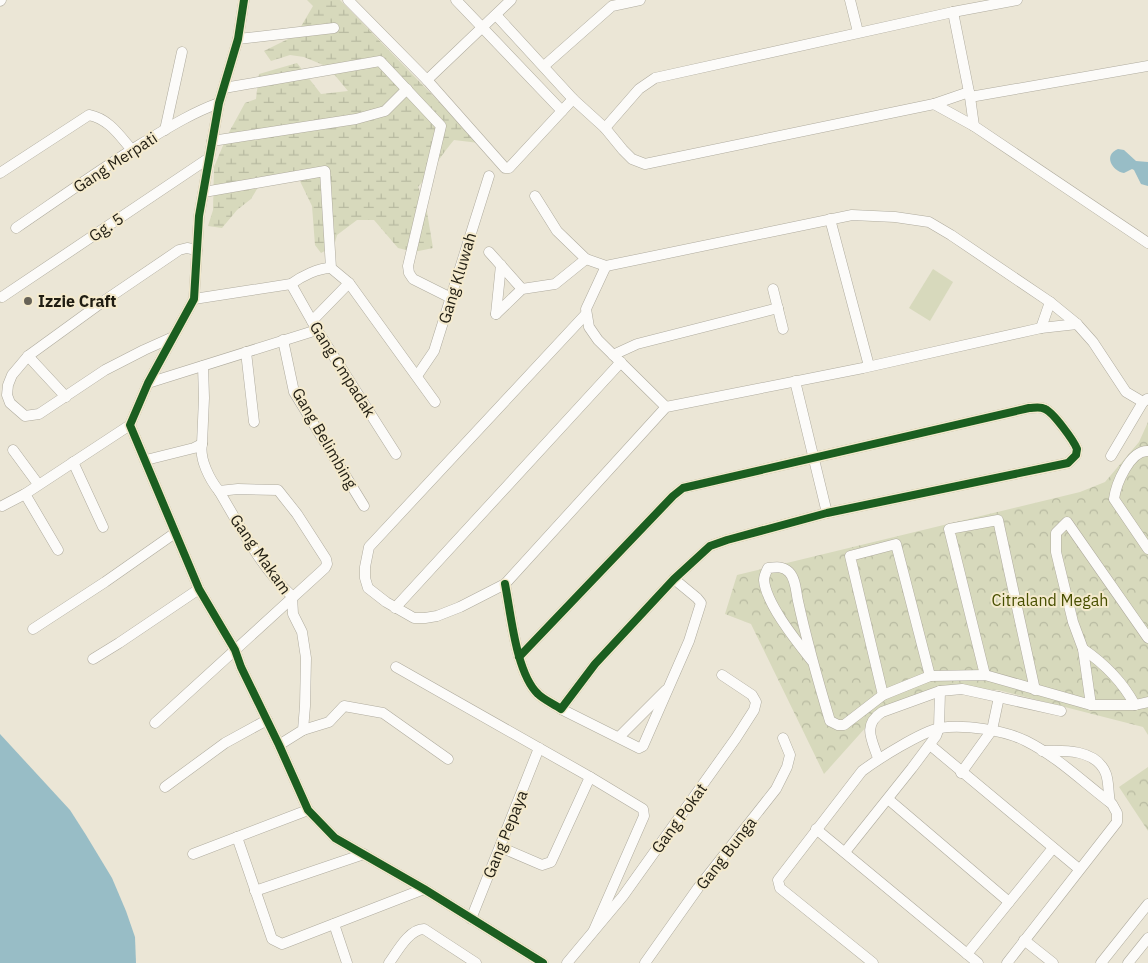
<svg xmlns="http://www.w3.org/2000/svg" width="1148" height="963" font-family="'IBM Plex Sans',sans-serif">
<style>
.green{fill:#d7d9bc}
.wetland{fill:url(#wetland-marsh)}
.park{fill:url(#park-crowns)}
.water{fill:#98bdc6}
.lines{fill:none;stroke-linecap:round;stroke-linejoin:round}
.street-casing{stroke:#afab9e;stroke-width:11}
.street{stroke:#fcfbf9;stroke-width:10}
.cycleway-casing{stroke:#f4eacd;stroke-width:11}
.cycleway{stroke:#1b5e20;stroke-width:8}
.poi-dot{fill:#676357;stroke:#f4eacd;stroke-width:2}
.labels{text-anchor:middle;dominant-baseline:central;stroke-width:4;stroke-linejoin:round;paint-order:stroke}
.street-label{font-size:16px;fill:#201d12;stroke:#f4eacd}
.poi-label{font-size:16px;font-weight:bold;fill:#201d12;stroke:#f4eacd;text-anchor:start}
.park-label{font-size:16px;fill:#484f00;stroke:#f4eacd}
</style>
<defs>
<pattern id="wetland-marsh" width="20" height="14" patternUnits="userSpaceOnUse" patternTransform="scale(1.25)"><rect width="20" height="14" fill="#d7d9bc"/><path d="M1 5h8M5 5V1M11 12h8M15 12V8" fill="none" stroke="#b8baa1"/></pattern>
<pattern id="park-crowns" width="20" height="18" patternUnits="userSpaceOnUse" patternTransform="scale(1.25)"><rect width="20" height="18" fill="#d7d9bc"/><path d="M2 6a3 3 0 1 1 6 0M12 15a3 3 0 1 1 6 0" fill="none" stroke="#b8baa1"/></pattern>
</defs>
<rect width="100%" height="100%" fill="#ebe6d6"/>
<!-- green -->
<path class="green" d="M933,269L953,282L930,321L909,308Z"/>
<!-- wetland -->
<path class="wetland" d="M307,0H340L479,143L454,140C441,155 432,172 418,187L426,206L433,248L414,252L398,248L374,220H357L337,235L334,246L321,253L315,245L312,206L298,177L260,184L251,199L237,210L222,228L208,226L213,210L214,167L227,136L245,103L256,99L259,74L297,63L321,94L348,91L328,67L304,57L290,55L271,61L264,51L296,35L313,6Z"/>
<!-- park -->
<g class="park">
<path d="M1148,422V735L1143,727L998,690L940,687L867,726L824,774L751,624L725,614L737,575L1080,492L1105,482L1139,442Z"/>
<path d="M1148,767V831L1119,787Z"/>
</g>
<!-- water -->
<g class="water">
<path d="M1118,149L1124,150L1136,161L1148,162V186L1141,184L1134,170L1132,169L1124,173C1112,171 1103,155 1118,149Z"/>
<path d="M0,734L70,810L86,835L112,878L126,911L135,937L136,963H0Z"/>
</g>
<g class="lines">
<defs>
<g id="street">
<path d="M244,0L238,39L219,103L199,216L194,299L148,383L130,425L199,589L235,650L241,667L279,745L308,810L335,838L424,889L543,963"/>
<path d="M348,0L427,80L505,168H509L573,99"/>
<path d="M456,0L562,111"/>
<path d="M850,0L858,32"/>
<path d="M0,1L1,0"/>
<path d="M953,12L970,97L974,126"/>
<path d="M496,15L573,99L605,128L623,150L632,159L645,164L934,104L969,92"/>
<path d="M238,39L334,28"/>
<path d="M544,66L612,6L640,0"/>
<path d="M427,80L511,0"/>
<path d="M224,88L380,61L441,126L408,266L409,273L413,279L451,298"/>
<path d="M970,97L1148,66"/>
<path d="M934,104L974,126L1148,243"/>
<path d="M605,128L639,89L655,78L953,12L1017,0"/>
<path d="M165,130L182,52"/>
<path d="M212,141L356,119L385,111L407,89"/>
<path d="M0,173L89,115C109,119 119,135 132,150"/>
<path d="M204,192L325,171L331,268L349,283L435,402"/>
<path d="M535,196L557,231L586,259L606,266L852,215L895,217L929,222L951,235L1050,302L1077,324L1093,342L1126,392L1143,402"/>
<path d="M830,219L869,366"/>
<path d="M16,228C57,200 98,171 141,144C166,129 191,113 219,103"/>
<path d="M489,252L522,289"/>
<path d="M606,266L586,309L589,327L598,340L666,407"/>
<path d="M291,284L317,330L396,454"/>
<path d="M773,289L783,329"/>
<path d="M2,297L209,158"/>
<path d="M194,299L291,284C302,276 318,268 331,268"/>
<path d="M496,314L522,289L555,284L586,259"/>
<path d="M496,314L501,265"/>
<path d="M586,314L369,547L365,567V578L368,588L386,602L414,618H425L437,616L460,607L505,584L666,407L863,368L1041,328L1077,324"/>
<path d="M312,321L349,283"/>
<path d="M1041,328L1050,302"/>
<path d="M173,337L144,350L105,370L39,414L25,416L10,403L7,395L8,385L12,375L28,356L101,303L179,250L187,248L197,250"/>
<path d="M283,340L294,392L364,506"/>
<path d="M246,352L254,422"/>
<path d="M613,355L637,344L778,308"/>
<path d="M28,356L66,397"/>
<path d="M417,376L434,351L489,176"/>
<path d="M795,381L827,513"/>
<path d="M148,383L317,330"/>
<path d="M202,444L204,398L203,366"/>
<path d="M13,450L38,484"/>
<path d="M1148,451C1130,450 1116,484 1114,499L1148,549"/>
<path d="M1111,456L1143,402L1147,399"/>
<path d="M146,460L194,448L202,444C199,459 210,480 219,491C241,528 261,568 292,596L293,614L302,632L306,658L305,706L303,730L279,745"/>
<path d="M73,462L103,527"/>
<path d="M25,494L58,550"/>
<path d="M2,506L25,494L130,425"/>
<path d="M505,584C511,614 516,673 538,694C544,700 554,704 561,709L595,664L674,579L710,546L727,540L827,513L1068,463L1076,455L1077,449C1074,441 1053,412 1045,409C1040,406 1034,408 1029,408L683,488L673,496L519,657"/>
<path d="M395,608L621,362"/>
<path d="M33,629L105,582L175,533"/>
<path d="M1083,649C1105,664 1122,681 1135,705"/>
<path d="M93,659L119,643L199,589"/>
<path d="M812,661C797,642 766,604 764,580C764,576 766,572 768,568C776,567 783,566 789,572C796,579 796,593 798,601C807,642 818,681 830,721L838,725H844L883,695L930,676L985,675L1091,705H1135L1148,702"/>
<path d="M396,667L590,777L643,809L644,816L594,930"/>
<path d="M985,675L949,529L998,520L1035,690"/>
<path d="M883,695L850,556L896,544L930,676"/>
<path d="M1091,705L1083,649L1073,622L1056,552V533L1067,522L1148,638"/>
<path d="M561,709L639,748L643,746L689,641L701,603L697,598L674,579"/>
<path d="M155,723L325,568L327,564L326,559L297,514L278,490L238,489L219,491"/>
<path d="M303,730L329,722L344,706L383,713L448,759"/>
<path d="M619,737L666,690"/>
<path d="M930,745L1079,869"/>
<path d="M1042,751C1063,750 1097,749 1106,774C1109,782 1108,793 1110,802"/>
<path d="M878,758C872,740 862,725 882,712L940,691L962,689L1061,711"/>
<path d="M961,773L992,730L999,697"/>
<path d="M165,787L225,743L267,720"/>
<path d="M888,799L1009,902"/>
<path d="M816,829L978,963"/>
<path d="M237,837L272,939L282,944L424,889"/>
<path d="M500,847L542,865L551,862L590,777"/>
<path d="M845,852L912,768L936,736L939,728L940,691"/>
<path d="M193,854L308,810"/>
<path d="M255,891L364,854"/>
<path d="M471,919L539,748"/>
<path d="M334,924L347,963"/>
<path d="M1024,940L1053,963"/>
<path d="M967,954L1053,848"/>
<path d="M389,963C397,952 409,929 424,929L476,963"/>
<path d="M567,963L623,896L736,738L754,710L756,702L752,695L722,675"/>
<path d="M645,963L698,888L776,789L787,767L790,755L783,738"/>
<path d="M873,963L780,888L778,880L862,771C878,759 921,732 940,728C963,724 1004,730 1026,741C1058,757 1084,783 1112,804L1117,813V822L1007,963"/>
<path d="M1101,963L1148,904"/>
<path d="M1128,963L1148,938"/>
</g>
</defs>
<!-- street casing -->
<use href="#street" class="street-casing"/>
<!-- street -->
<use href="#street" class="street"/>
<defs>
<g id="cycleway">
<path d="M244,0L238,39L219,103L199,216L194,299L148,383L130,425L199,589L235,650L241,667L279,745L308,810L335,838L424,889L543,963"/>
<path d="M505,584C511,614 516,673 538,694C544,700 554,704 561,709L595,664L674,579L710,546L727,540L827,513L1068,463L1076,455L1077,449C1074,441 1053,412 1045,409C1040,406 1034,408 1029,408L683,488L673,496L519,657"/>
</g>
</defs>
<!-- cycleway casing -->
<use href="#cycleway" class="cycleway-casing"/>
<!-- cycleway -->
<use href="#cycleway" class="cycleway"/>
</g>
<!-- markers -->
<circle class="poi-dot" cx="28" cy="301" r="5"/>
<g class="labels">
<!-- street labels -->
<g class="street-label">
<text transform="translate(115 162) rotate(-33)">Gang Merpati</text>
<text transform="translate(106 227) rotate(-34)">Gg. 5</text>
<text transform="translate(457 278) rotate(-73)">Gang Kluwah</text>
<text transform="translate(343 369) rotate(58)">Gang Cmpadak</text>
<text transform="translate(325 438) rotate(60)">Gang Belimbing</text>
<text transform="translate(261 554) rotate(55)">Gang Makam</text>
<text transform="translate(679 818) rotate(-54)">Gang Pokat</text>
<text transform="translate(505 834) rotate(-68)">Gang Pepaya</text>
<text transform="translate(726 853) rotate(-52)">Gang Bunga</text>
</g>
<!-- poi labels -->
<g class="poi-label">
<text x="38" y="301">Izzie Craft</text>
</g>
<!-- park labels -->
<g class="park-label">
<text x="1050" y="600">Citraland Megah</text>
</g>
</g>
</svg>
